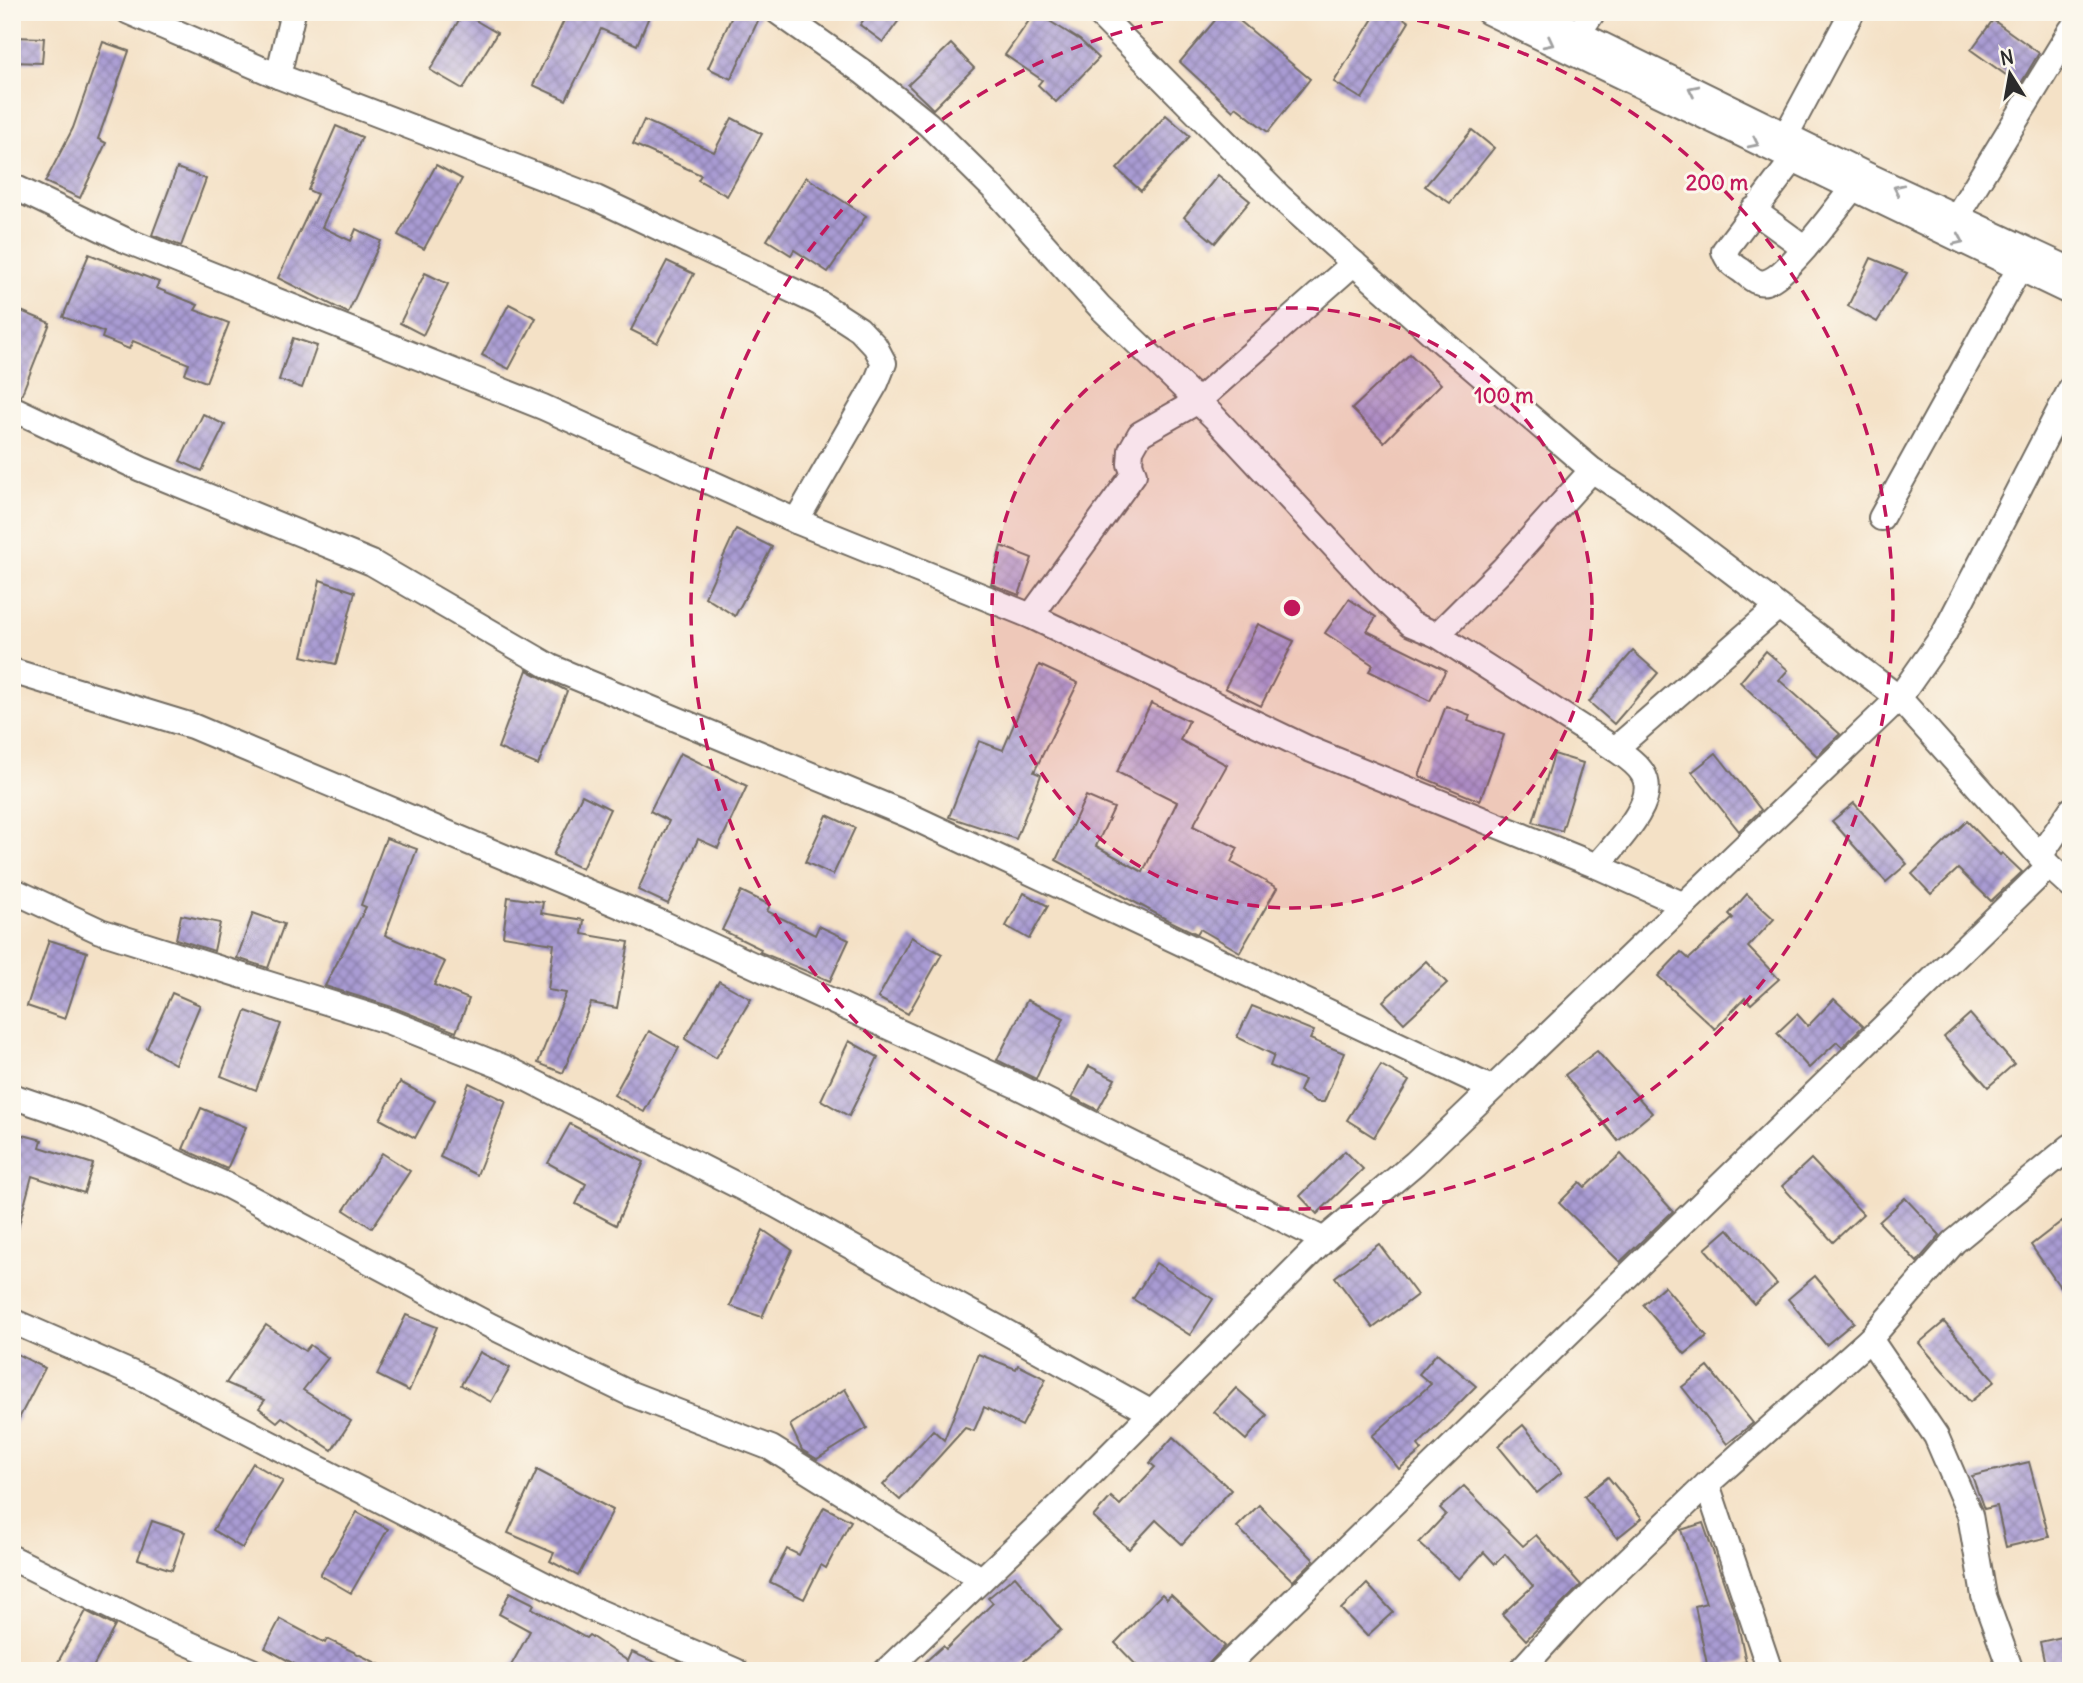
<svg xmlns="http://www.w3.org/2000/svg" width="2083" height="1683" font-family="Delius,sans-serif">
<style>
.building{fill:url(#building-cross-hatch)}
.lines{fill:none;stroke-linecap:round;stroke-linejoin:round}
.minor-casing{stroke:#716b61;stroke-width:28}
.minor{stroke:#fff;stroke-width:24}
.oneway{stroke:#a0a0a0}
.ring{fill:none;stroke:#c2185b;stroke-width:3.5;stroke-dasharray:12 9}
.centre{fill:#c2185b;stroke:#fbf7ec;stroke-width:3.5}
.ring-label{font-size:21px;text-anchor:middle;font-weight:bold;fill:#c2185b;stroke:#fbf7ec;stroke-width:6;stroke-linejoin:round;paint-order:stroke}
</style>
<defs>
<pattern id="building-cross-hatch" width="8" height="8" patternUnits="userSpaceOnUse" patternTransform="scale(1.75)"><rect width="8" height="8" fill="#a99bd3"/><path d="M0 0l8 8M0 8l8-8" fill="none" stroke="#8a7fab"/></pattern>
</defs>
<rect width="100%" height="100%" fill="#fbf7ec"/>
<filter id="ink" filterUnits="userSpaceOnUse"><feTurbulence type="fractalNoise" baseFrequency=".0143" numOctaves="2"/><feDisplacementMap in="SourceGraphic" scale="14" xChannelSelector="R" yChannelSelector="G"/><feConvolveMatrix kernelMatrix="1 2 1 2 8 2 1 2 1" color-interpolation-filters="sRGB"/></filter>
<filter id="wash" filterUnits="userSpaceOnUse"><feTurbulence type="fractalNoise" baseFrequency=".00686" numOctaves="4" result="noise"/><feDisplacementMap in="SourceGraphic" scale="28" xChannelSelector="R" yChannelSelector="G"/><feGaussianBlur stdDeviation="1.57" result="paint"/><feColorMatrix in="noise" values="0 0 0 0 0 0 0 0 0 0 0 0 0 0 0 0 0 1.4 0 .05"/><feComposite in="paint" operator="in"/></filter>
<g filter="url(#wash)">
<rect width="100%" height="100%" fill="#f4e1c6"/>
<g id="blocks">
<!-- building -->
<g class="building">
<path d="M568,12H651L637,45L601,29L566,100L533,85Z"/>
<path d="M734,12H762L731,79L708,68Z"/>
<path d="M869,12H905L883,42L860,25Z"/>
<path d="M1035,12L1080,40L1099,58L1056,102L1038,85L1042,80L1005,55Z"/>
<path d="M1222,12H1229L1310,79L1268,132L1236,107L1233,111L1180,62Z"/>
<path d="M1377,12H1394L1409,22L1362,99L1334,82Z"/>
<path d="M463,13L497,33L463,89L430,70Z"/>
<path d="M1993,20L2039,53L2020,85L1971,50Z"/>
<path d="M12,37L44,38L42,63L12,62Z"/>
<path d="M103,42L129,51L98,139L106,143L80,198L45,182L73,128Z"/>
<path d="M951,44L974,68L933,109L908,85Z"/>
<path d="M1166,115L1190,136L1141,191L1117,169Z"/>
<path d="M732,118L762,134L727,196L698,180L701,175L633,144L644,120L714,152Z"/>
<path d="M336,126L362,137L322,227L351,241L356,229L381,241L348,313L278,278L317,194L308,190Z"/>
<path d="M1472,130L1494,148L1450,203L1425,186Z"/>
<path d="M436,165L462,179L424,249L398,235Z"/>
<path d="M177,168L206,179L181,246L152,235Z"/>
<path d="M1218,175L1250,201L1215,243L1184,217Z"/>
<path d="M806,177L866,216L828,272L794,250L791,255L767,240Z"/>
<path d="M89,254L159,282L156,288L198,305L195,310L229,323L206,382L185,374L189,364L133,341L129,349L102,338L104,332L63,317Z"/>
<path d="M1871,258L1907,273L1877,322L1848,306Z"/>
<path d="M667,261L694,274L657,343L631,330Z"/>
<path d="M425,273L448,284L423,335L400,323Z"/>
<path d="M509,304L536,318L509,369L482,355Z"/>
<path d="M21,311L50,323L21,396L12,393V333Z"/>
<path d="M293,338L317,346L302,388L279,380Z"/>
<path d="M1410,354L1441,384L1384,442L1352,409Z"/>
<path d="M203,414L225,425L202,471L180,461Z"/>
<path d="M736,529L772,547L735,616L705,597Z"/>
<path d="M1001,546L1032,558L1019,595L991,584Z"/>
<path d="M320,580L355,592L336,664L302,656Z"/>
<path d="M1349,599L1376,617L1367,631L1446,670L1430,701L1369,671L1373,665L1325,633Z"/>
<path d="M1258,624L1294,641L1261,706L1225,688Z"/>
<path d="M1633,651L1658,673L1614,724L1589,702Z"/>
<path d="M1766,651L1788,670L1779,680L1840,734L1817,756L1740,682Z"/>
<path d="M1039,665L1078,683L1034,772L1041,775L1016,839L949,817L979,741L1003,750Z"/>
<path d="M527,670L567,691L538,765L498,748Z"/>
<path d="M1151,703L1189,721L1180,740L1227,765L1193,826L1238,848L1231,862L1277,888L1240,952L1200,929L1197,934L1166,919L1056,860L1086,796L1114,808L1096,846L1143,872L1177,802L1117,772Z"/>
<path d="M1446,706L1470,715L1468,721L1504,735L1480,801L1419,776Z"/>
<path d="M680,753L747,786L718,848L698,839L668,904L638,890L669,821L650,811Z"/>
<path d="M1716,753L1761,810L1739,831L1692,772Z"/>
<path d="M1554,754L1583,763L1562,831L1533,822Z"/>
<path d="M582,795L610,809L582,869L553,855Z"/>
<path d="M1854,803L1907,864L1886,882L1832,821Z"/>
<path d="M827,815L855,828L833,875L805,862Z"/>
<path d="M1967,821L2000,855L2002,853L2022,872L1991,901L1958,869L1931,894L1912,874Z"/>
<path d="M386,838L417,849L385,935L445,962L434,985L469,999L456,1032L395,1008L325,986L366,907L361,905Z"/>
<path d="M741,891L770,905L767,911L815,935L819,926L849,940L830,981L760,952L761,949L722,930Z"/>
<path d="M1024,893L1048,906L1029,939L1006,926Z"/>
<path d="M1747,894L1774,919L1748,947L1779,979L1751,1004L1745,998L1715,1029L1658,976L1681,952L1689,959L1733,918L1729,914Z"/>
<path d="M508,897L543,902L541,913L584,920L582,934L629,942L617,1008L591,1003L563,1073L538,1063L566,993L548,990L554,944L503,936Z"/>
<path d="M253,913L284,924L268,968L237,958Z"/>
<path d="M181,915L220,923L214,951L176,939Z"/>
<path d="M911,937L942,954L908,1014L878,998Z"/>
<path d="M49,940L87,952L65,1019L27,1006Z"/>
<path d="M1426,961L1447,983L1404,1023L1383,1001Z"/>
<path d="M719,981L751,999L716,1058L685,1039Z"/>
<path d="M172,993L200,1005L175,1064L147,1048Z"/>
<path d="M1834,999L1863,1026L1842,1047L1837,1042L1809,1068L1777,1033L1797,1014L1808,1026Z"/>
<path d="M1027,1000L1064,1018L1036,1079L997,1060Z"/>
<path d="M1252,1006L1314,1031L1310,1039L1344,1053L1324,1102H1317L1299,1091L1304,1080L1270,1066L1274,1055L1237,1037Z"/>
<path d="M246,1011L281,1024L256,1090L221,1076Z"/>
<path d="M1970,1014L2014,1064L1988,1087L1944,1037Z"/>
<path d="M649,1031L679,1048L644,1112L614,1095Z"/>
<path d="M849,1041L878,1057L849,1116L821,1100Z"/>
<path d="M1597,1051L1652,1113L1618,1141L1565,1075Z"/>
<path d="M1381,1065L1409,1081L1374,1137L1347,1120Z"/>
<path d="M1089,1066L1115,1079L1098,1110L1072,1097Z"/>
<path d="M400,1082L435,1101L415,1138L380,1119Z"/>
<path d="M469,1083L506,1101L477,1175L440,1157Z"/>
<path d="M201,1108L246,1127L227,1169L183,1149Z"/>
<path d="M570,1124L644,1162L616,1225L576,1204L586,1184L548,1163Z"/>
<path d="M12,1132L42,1140L40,1147L93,1164L84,1193L32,1176L17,1232L12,1231Z"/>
<path d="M1345,1151L1363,1169L1317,1214L1300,1196Z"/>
<path d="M382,1153L410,1171L372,1228L344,1210Z"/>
<path d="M1621,1154L1673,1211L1620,1262L1559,1203L1580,1182L1585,1187Z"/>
<path d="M1811,1159L1863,1214L1833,1242L1782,1186Z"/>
<path d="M1905,1198L1940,1235L1917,1262L1879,1222Z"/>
<path d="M2062,1221L2071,1234V1303L2031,1245Z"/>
<path d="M1728,1229L1777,1284L1754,1304L1705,1249Z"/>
<path d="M763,1230L792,1250L762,1317L730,1306Z"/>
<path d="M1379,1244L1417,1295L1373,1328L1335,1277Z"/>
<path d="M1156,1263L1213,1299L1190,1335L1133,1299Z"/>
<path d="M1815,1276L1854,1322L1826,1345L1788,1299Z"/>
<path d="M1664,1286L1707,1336L1685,1354L1643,1305Z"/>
<path d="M406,1315L437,1327L409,1391L377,1375Z"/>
<path d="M1944,1322L1995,1381L1970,1402L1919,1343Z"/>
<path d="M266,1325L305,1351L310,1345L328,1358L303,1390L351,1421L332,1450L282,1417L277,1422L259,1408L265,1400L226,1383Z"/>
<path d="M480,1352L510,1368L491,1402L461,1385Z"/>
<path d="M1437,1353L1476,1386L1418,1445L1422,1450L1399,1469L1372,1436L1431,1384L1419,1374Z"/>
<path d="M17,1354L45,1368L12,1432V1363Z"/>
<path d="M978,1354L1016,1369L1018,1365L1046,1379L1022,1426L984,1407L974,1431L965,1428L900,1500L883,1485L933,1430L944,1440Z"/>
<path d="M1708,1367L1753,1423L1727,1444L1682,1387Z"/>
<path d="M1236,1388L1267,1415L1246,1440L1214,1412Z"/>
<path d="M845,1389L867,1428L817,1459L802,1450L790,1425Z"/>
<path d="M1523,1425L1562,1472L1537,1493L1498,1446Z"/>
<path d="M1173,1437L1231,1490L1182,1544L1156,1520L1129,1549L1093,1517L1111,1497L1120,1505L1155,1467L1150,1463Z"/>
<path d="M2029,1462L2049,1537L2006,1547L1997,1506L1984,1509L1972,1476Z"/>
<path d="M253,1463L283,1481L242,1548L213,1530Z"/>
<path d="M537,1470L613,1510L578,1576L550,1561L554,1553L508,1533Z"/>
<path d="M1608,1477L1642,1518L1617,1538L1584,1496Z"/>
<path d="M1464,1486L1523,1546L1536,1535L1581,1585L1526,1640L1502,1614L1533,1586L1505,1554L1495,1564L1484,1552L1459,1579L1419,1543L1446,1514L1440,1508Z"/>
<path d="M1259,1505L1314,1560L1293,1581L1237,1527Z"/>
<path d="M824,1507L851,1521L826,1568L821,1565L804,1599L770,1582L787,1549L799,1555Z"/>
<path d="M357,1512L388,1529L351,1593L320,1575Z"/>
<path d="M152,1521L185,1532L172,1570L138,1559Z"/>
<path d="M1703,1523L1737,1620L1746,1662L1708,1669L1695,1606L1706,1603L1681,1530Z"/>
<path d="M1015,1576L1061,1630L1012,1671H915L943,1646L946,1649L993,1603L988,1598Z"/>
<path d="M1367,1584L1393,1612L1367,1636L1341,1609Z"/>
<path d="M510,1592L534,1604L532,1608L586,1638L589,1635L628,1661L632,1652L674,1671H508L530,1631L499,1614Z"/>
<path d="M1162,1594L1167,1599L1171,1595L1225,1646L1202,1671H1142L1115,1643Z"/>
<path d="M86,1611L115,1626L91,1671H53Z"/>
<path d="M280,1619L325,1643L327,1639L393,1671H307L265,1648Z"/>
<path d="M2071,1635V1664L2046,1670L2040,1642Z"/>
</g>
</g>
</g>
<g filter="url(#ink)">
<use href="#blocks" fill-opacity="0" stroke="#716b61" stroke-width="2"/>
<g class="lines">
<defs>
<g id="minor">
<path d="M129,12L278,76L596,198L819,303L859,329L875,346L884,363L876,383L796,521"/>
<path d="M778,12L863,72L928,124L994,189L1100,307L1215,418L1372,587L1411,624L1437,635L1503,569L1592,470"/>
<path d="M1097,12L1280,197L1432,333L1592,470L1643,504L1899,698L2049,866L2071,886"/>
<path d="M1488,12L2071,293"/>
<path d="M1535,12L1863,173L2071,270"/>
<path d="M1578,34L1593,12"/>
<path d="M278,76L293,12"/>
<path d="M1786,135L1852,12"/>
<path d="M1792,161L1724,251C1728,262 1733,265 1742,271C1749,276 1756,285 1766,282C1787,277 1836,209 1851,190"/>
<path d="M12,186L125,240L543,407L796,521L1031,616L1309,749L1597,866L1684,905"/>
<path d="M1753,210L1805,248"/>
<path d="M1957,216L2071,30"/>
<path d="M12,408L141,469L372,563L551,667L908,815L1491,1088"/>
<path d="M1881,518L2020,267"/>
<path d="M1031,616L1134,474L1130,464L1131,450L1140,434L1198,401L1354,263"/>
<path d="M1437,635L1615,749L1778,607"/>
<path d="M12,671L192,726L664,924L1015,1085L1324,1240"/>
<path d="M2040,856L2071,810"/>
<path d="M1597,866C1614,845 1660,801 1643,774C1637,763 1625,756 1615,749"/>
<path d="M12,890L100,931L390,1022L508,1069L776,1205L1152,1413"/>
<path d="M12,1096L79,1119L228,1186L491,1326L631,1394L771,1448L981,1579"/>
<path d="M12,1321L145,1379L588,1607L736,1671"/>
<path d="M1870,1339L1936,1436L1970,1515L1984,1596L2011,1671"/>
<path d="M1707,1484L1770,1671"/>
<path d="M12,1558L153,1628L252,1671"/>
<path d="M886,1671L1060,1505L1324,1240L1415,1163L1899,698L1944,634L2071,388"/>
<path d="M1221,1671L2049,866"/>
<path d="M1520,1671L1575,1611L1707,1484L1870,1339L1954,1242L2071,1146"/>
</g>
</defs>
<!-- minor casing -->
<use href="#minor" class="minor-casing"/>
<!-- minor -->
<use href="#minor" class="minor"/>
</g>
<!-- one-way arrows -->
<defs><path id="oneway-chevron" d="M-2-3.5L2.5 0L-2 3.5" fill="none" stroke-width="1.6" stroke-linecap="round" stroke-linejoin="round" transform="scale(1.75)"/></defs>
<g class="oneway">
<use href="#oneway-chevron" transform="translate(1549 43) rotate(27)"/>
<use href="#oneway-chevron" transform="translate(1693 90) rotate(-154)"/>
<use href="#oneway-chevron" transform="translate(1754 143) rotate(26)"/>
<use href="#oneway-chevron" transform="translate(1898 189) rotate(-155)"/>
<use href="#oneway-chevron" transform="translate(1959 240) rotate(24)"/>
</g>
</g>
<!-- distance rings -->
<circle cx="1292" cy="608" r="300" fill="#c2185b" fill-opacity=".12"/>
<g class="ring">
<circle cx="1292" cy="608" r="300"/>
<path d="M1376 13A601 601 0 1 1 1208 13"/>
</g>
<circle cx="1292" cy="608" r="10" class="centre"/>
<g class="ring-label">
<text x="1717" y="190">200 m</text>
<text x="1504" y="403">100 m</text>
</g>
<!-- margin -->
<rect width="2083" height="1683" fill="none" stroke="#fbf7ec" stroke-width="42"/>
<!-- north arrow -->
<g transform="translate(2010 74) rotate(349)" stroke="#fbf7ec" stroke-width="5" paint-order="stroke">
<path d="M0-5L12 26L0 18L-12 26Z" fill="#2b2b2b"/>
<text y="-10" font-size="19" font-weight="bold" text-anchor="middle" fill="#2b2b2b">N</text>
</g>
</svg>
